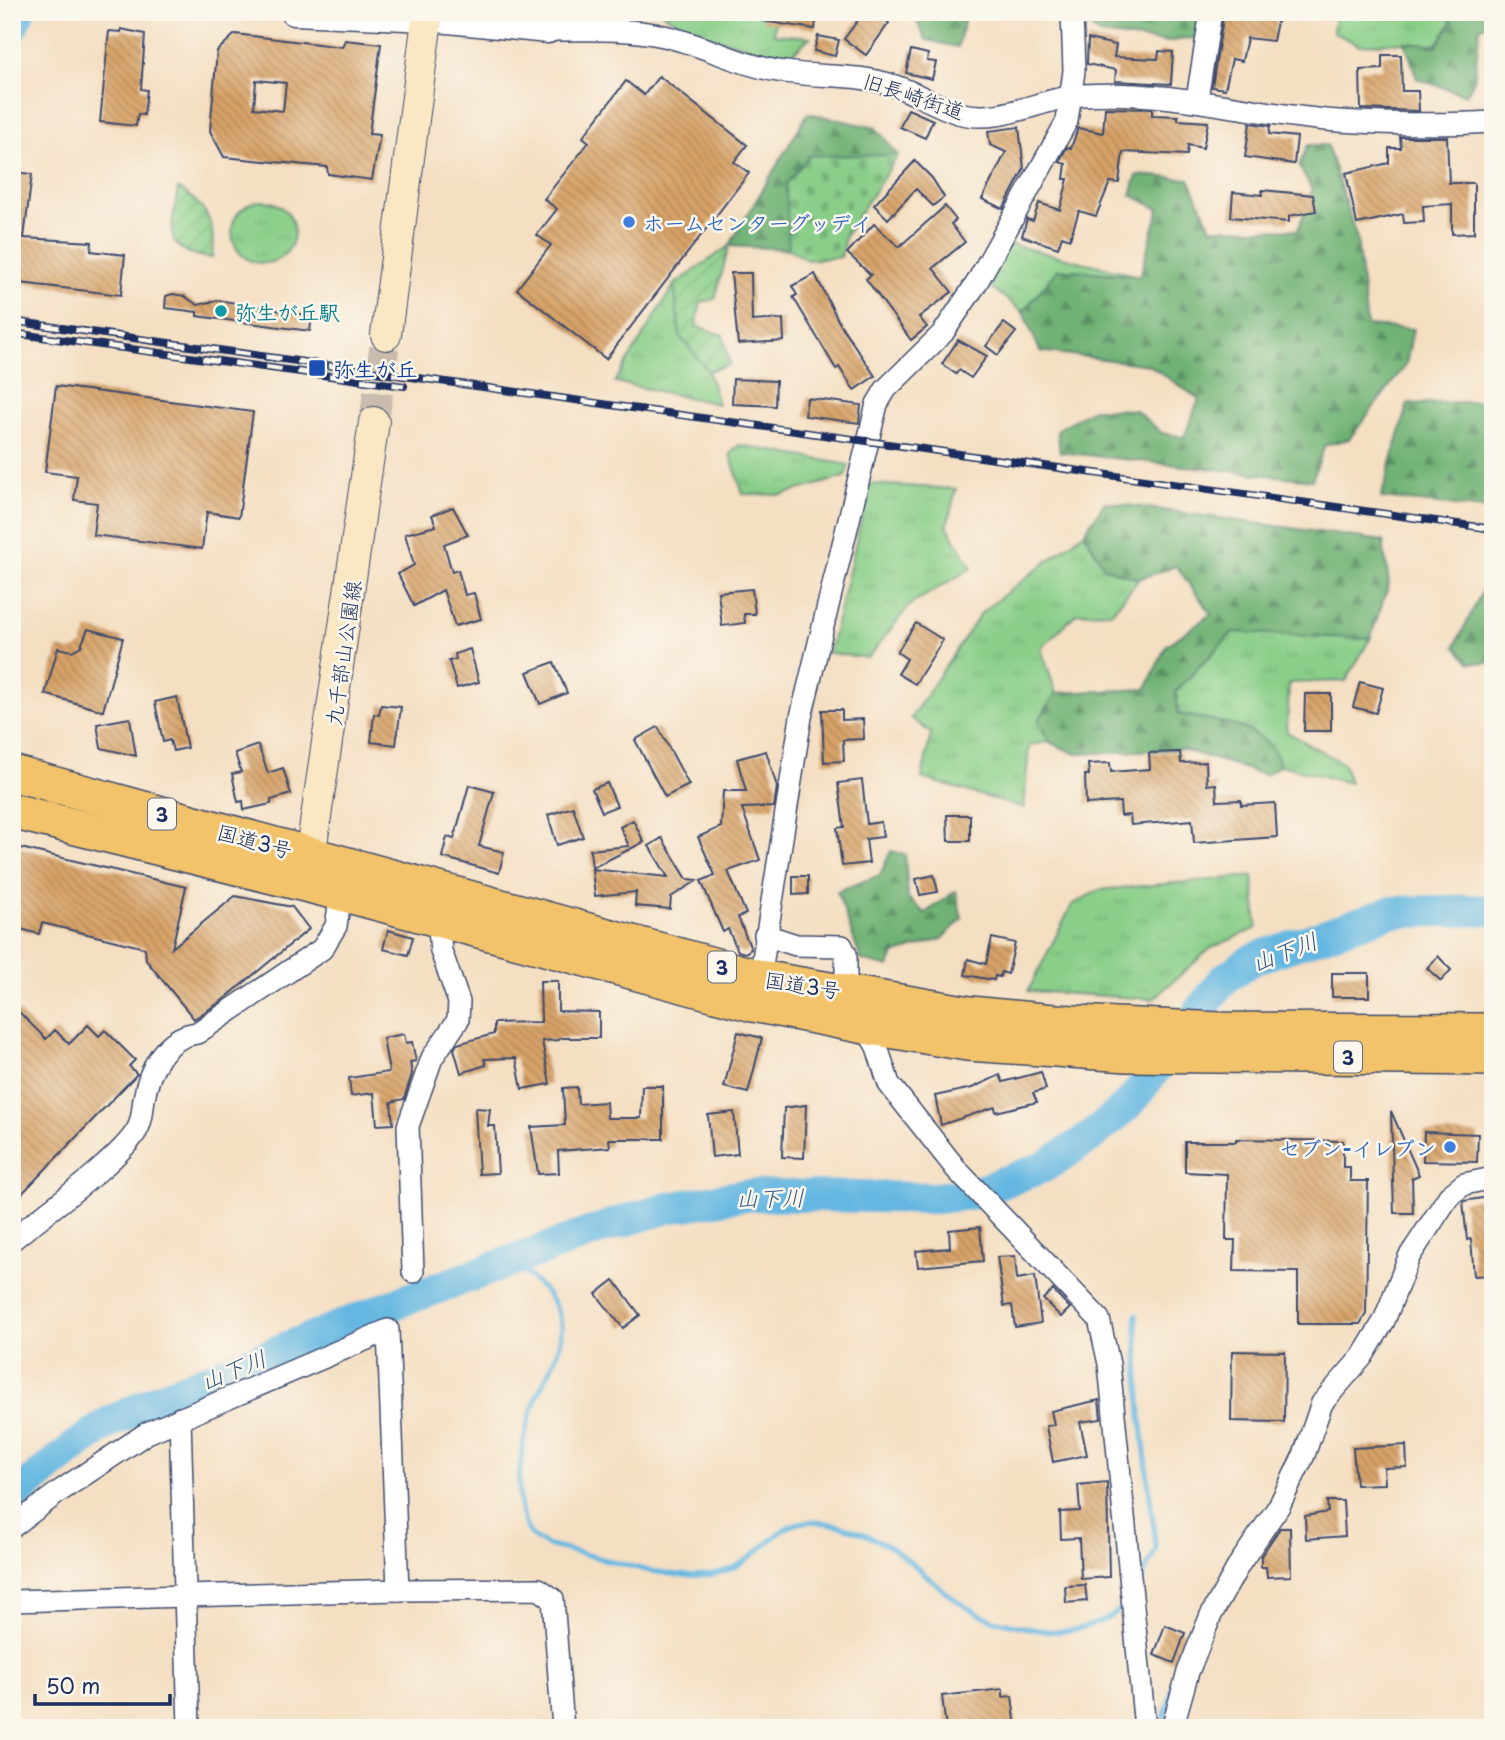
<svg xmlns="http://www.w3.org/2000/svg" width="1505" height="1740" font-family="'Playpen Sans','Klee One',sans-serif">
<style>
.grass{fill:url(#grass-tufts);stroke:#527f74;stroke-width:2}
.forest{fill:url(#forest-firs);stroke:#45706a;stroke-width:2}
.cemetery{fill:url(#cemetery-stones);stroke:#527f74;stroke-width:2}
.garden{fill:url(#garden-furrows);stroke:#527f74;stroke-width:2}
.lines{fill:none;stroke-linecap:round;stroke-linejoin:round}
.stream{stroke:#65b7e1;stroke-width:5}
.river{stroke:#65b7e1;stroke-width:32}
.building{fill:url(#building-back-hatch);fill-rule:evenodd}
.secondary-tunnel{stroke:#c9bcae;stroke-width:30;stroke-dasharray:30 15;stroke-linecap:butt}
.minor-casing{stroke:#3c496d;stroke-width:24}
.tertiary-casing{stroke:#3c496d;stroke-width:29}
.secondary-casing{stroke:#3c496d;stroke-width:32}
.trunk-casing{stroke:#3c496d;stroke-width:38}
.minor{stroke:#fff;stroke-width:21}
.tertiary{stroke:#fff;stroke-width:26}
.secondary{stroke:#fae7c3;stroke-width:30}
.trunk{stroke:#f2c36a;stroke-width:35}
.rail-casing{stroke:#1b2f5e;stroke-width:8}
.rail{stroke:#fbf7ec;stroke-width:5;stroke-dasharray:16;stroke-linecap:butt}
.shop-dot{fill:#3f7fe0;stroke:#fbf7ec;stroke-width:2.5}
.culture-dot{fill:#0f9aa8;stroke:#fbf7ec;stroke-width:2.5}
.transit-dot{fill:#1a4fb4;stroke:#fbf7ec;stroke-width:2.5}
.labels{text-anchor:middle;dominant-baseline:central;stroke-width:5;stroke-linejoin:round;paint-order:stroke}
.shield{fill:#fbf7ec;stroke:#5e6b89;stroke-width:2}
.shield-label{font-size:19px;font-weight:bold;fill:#1b2f5e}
.street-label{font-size:21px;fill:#1b2f5e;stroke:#fbf7ec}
.shop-label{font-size:21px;font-weight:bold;fill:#366cbe;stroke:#fbf7ec;text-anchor:start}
.culture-label{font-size:21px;font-weight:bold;fill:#0d838f;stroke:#fbf7ec;text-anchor:start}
.transit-label{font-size:21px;font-weight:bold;fill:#164399;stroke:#fbf7ec;text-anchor:start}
.water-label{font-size:23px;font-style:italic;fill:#315885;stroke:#fbf7ec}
</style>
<defs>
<pattern id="grass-tufts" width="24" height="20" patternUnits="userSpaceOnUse" patternTransform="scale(1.75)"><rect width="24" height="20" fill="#8acf89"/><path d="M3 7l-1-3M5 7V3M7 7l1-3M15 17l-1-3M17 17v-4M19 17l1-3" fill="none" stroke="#76b279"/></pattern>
<pattern id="forest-firs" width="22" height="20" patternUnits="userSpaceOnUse" patternTransform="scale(1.75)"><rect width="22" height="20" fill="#6fb275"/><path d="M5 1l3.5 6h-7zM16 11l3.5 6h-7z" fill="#5a9163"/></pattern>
<pattern id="cemetery-stones" width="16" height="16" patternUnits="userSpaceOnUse" patternTransform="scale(1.75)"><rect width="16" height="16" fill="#8acf89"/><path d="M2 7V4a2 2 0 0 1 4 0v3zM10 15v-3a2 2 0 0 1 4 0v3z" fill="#76b279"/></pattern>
<pattern id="garden-furrows" width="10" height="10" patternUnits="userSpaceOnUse" patternTransform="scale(1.75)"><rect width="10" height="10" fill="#8acf89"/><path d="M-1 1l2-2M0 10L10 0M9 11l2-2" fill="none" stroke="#76b279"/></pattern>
<pattern id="building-back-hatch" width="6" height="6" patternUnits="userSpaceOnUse" patternTransform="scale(1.75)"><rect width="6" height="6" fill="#d8a368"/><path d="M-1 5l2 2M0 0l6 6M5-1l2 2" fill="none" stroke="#ae8559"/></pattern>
</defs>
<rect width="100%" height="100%" fill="#fbf7ec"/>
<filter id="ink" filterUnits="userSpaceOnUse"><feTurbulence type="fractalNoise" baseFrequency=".0143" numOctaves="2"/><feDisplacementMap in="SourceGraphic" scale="14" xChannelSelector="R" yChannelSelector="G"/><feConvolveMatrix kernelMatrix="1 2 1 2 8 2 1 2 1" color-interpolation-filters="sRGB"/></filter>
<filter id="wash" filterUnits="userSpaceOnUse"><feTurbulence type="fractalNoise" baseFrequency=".00686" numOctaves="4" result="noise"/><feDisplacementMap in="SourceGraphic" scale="28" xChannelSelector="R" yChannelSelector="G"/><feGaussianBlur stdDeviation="1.57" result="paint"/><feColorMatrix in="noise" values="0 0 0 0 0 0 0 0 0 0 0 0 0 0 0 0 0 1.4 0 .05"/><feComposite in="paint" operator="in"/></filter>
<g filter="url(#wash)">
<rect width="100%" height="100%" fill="#f4dfc2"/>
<!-- grass -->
<g class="grass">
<path d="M664,12H776L774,34L810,37L788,58L708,36L664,15Z"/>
<path d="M1335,12H1448L1451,23L1437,45L1405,42L1359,45L1333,32Z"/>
<circle cx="263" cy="232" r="31"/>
<path d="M1008,244L1140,276L1058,269L1023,312L986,283Z"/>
<path d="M674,285L680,336L708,371L718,404L615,382Z"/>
<path d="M739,445L849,465L845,477L781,495L743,494L730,454Z"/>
<path d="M870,484L956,489L947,526L972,568L910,605L868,658L829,653Z"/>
<path d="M1084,533L1105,568L1139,579L1112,612L1077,613L1041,648L1056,693L1039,721L1049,742L1029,745L1024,808L922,778L931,733L911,718L982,612Z"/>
<path d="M1233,632L1370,639L1346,681L1289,683L1287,732L1344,764L1350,783L1280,765C1269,724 1214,721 1178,714L1176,691Z"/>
<path d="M1253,876L1257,928L1211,948L1153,999L1028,991L1072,905L1099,890Z"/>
</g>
<!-- forest -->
<g class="forest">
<path d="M912,12H982L965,17L958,47L926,40Z"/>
<path d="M1081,12H1203L1200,37L1165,42L1099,34L1080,19Z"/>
<path d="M1448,12H1493V22L1480,27L1474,81L1466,95L1417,79L1405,42L1437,45L1451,23Z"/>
<path d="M808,113L876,128L898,155L875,189L800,201L789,249L729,246Z"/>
<path d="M1308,145H1327L1357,239L1367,326L1413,329L1406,365L1349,439L1325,445L1312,480L1060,452L1057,430L1093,409L1135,410L1162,433L1184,437L1199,399L1149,365L1040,351L1023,312L1058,269L1140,276L1159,209L1131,195L1137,175L1189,179L1211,228L1298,230L1312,190L1299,166Z"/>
<path d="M1493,401V510L1381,498L1408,404Z"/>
<path d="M1105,502L1383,541L1389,584L1370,639L1233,632L1176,691L1178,714C1214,721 1269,724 1280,765L1265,775L1182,749L1076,754L1049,742L1038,721L1056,693L1146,689L1166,646L1211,614L1176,566L1139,579L1105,568L1084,533Z"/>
<path d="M1493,569V663H1470L1455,646Z"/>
<path d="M891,851L905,855L908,898L925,913L956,891L962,919L942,939L894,954L889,967L861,960L837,891L880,875Z"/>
</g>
<!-- cemetery -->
<path class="cemetery" d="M898,155L845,236L841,257L807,260L789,249L786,184L809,156Z"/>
<!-- garden -->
<g class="garden">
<path d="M178,188C208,207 216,223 212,258C159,251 172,231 178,188Z"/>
<path d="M729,246L715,299L701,302L696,326L723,335L730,364L708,371L680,336L674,285Z"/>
</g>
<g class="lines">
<!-- stream -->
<g class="stream">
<path d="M511,1261C531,1277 561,1300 561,1328C561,1353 548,1373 538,1394C523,1429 508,1502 531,1535C535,1540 543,1543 549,1546C599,1555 653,1579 705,1575C741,1573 758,1549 785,1529C807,1513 849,1527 871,1537C915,1556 944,1601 988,1618C998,1622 1009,1623 1019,1626C1038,1631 1057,1634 1077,1629C1095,1625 1115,1617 1127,1602"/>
<path d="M1136,1315L1141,1417L1156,1549L1137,1588"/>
<path d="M1164,1718L1176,1676"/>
</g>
<!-- river -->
<g class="river">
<path d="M12,27L19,12"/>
<path d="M12,1498L73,1448L108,1423L160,1398L405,1300L611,1225L668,1208L744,1195L935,1198L971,1194L1044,1167L1092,1136L1130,1103L1224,979L1253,959L1391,912L1493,910"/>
</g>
</g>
<g id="blocks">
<!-- building -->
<g class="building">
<path d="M763,12H817L815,29L762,21Z"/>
<path d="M864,12H875L889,23L866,55L844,39Z"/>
<path d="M1224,12H1279L1273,41L1247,38L1242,61L1232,59L1225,89L1212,87Z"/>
<path d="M121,29L145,34L141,89L147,90L144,115L138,114L136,126L100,122L109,31L121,32Z"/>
<path d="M235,34L342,47L345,40L381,44L369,134L380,135L372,180L328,174L327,167L224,157L210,131L217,51ZM256,80L286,83L283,111L254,108Z"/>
<path d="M818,36L839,40L835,56L814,51Z"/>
<path d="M1088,39L1116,45L1114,57L1158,59L1159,51L1173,52L1171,84L1115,81L1116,70L1087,64Z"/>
<path d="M911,50L928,54L927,61L936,62L932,79L906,73Z"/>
<path d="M1382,55H1401L1402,91H1418L1419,111L1361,109L1360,70L1382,69Z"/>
<path d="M659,76L747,145L734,162L749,173L606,359L517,289L551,245L537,235L557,209L544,199L589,142L583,137L626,81L644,95Z"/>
<path d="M1105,108L1152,109V115L1178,116V120L1208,122L1203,148L1188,145L1187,155L1123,152L1119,183L1110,182L1096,216L1079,211L1070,239L1062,236L1058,248L1022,236L1027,219L1033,221L1039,203L1060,210L1068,179H1064L1066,164L1059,162L1067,147L1071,148L1078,128L1103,133Z"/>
<path d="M908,109L933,120L925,138L900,127Z"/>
<path d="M1250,123L1270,126L1269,134L1297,137L1294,164L1245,157Z"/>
<path d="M1019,127L1024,169L1003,209L982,199L1006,152L990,145L988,131Z"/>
<path d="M1400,137H1447L1449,183H1474V233L1452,234V204L1423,206L1424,222L1404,223L1403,214L1357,224L1346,173L1389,163V148H1401Z"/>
<path d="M915,161L932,178L944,197L933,206L916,189L888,219L874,205Z"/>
<path d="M12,172L32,174L24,238L92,242L91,251L125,255L121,295L12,282Z"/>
<path d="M1262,190L1313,195L1316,211L1289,216V222L1231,217L1233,192L1262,195Z"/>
<path d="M945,206L956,220L951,224L965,242L933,268L952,292L919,317L927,327L911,340L866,279L871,275L847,253L874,224L899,247Z"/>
<path d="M731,273H751L752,321L783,319L784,341L738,344Z"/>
<path d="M815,274L840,324L875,376L854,390L839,367L836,369L793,297L797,295L792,286Z"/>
<path d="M173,294L184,296L198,305L218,300L312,316L310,331L197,316V312L165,308L166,296Z"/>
<path d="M1004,323L1016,332L998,355L986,346Z"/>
<path d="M958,340L987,356L971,378L959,370L956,374L942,364Z"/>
<path d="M733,379L776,381L775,406L732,404Z"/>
<path d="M56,386L253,412L239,517L207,512L202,549L93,535L97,503L74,500L77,476L45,472Z"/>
<path d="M807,398L861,405L859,423L805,416Z"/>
<path d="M453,507L468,535L444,544L452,572L458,570L465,595L474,593L481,619L455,626L443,590L414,606L398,574L414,565L405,534L436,526L432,515Z"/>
<path d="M752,589L755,614H744L745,623L722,626L718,592Z"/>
<path d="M916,623L943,640L915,684L898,674L907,659L897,652Z"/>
<path d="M88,629L123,638L103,711L45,694L58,648L72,651L81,646Z"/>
<path d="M470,649L479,682L457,688L449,661L456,659L455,654Z"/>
<path d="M554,662L567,693L540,704L527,672Z"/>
<path d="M1360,682L1383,688L1376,713L1353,707Z"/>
<path d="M1305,694H1331V731H1304Z"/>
<path d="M177,697L187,748L173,751L170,740L163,742L155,702Z"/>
<path d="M381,705L401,707L396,745L371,742L374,714L379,715Z"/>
<path d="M822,710H842V720L863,719L864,739L843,740L844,761L824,762Z"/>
<path d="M130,718L136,756L101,748L97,724Z"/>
<path d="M658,727L689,785L665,797L635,740Z"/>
<path d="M258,745L268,773L283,768L291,794L271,800V804L244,810L243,801L238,802L232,774L241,772L235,753Z"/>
<path d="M766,751L777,787L774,807L742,808L760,860L728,871L746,914L738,917L751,949L745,953L738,951L728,929L723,932L701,881L715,875L698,837L721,827L723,791H746L737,759Z"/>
<path d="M1180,752L1181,763L1206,762L1207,785L1216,784L1217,801L1241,800V805L1275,803L1277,837L1194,843L1192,820L1131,825L1130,815L1121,816L1120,802L1086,804L1085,775H1089L1088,764L1110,763L1111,772L1150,769L1149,753Z"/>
<path d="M862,780L867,824L881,822L883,837L866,839L869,863L842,866L837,828L844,827L838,783Z"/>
<path d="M607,783L617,806L602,812L592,789Z"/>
<path d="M469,785L494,792L479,846L504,852L499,873L442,857L447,837L454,839Z"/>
<path d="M573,807L583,837L557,845L548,815Z"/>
<path d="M947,815H970V841H948Z"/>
<path d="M633,820L644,842L592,868L590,850L629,846L620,827Z"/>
<path d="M662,838L687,879L698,880L671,897L670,909L635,906L636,892L595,896L592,869L668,877L649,846Z"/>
<path d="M12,846L186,887L172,948L235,896L292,907L309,929L223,1000L194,1019L146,960L145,948L42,923L39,934L13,927Z"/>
<path d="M934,875L938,892L920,895L916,879Z"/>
<path d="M793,876H808V894L793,895Z"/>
<path d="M388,930L413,937L408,955L383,949Z"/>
<path d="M992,938L1015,943L1008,974L1001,972L1000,977L995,976L994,980L965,975L968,959L986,964Z"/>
<path d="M1438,956L1451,970L1441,981L1427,968Z"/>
<rect x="1332" y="973" width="37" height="24"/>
<path d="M540,981H558V1011L599,1012V1038H559V1040L542,1041L550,1084L522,1089L516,1058L484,1059L486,1065L461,1073L454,1049L457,1044L494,1034V1023L541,1022Z"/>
<path d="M12,1005L46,1039L55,1030L69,1044L88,1025L99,1036L105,1030L135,1060L129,1066L137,1074L12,1204Z"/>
<path d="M738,1032L762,1038L748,1093L724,1087Z"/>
<path d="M404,1034L406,1043L412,1042L416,1061L410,1062L412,1074L404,1099L391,1102L393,1124L377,1125L374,1093L351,1096L349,1078L389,1072L383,1038Z"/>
<path d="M1041,1072L1046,1089L1033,1093L1037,1102L996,1112L995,1107L941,1125L935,1096L972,1088L1000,1075L1003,1082Z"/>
<path d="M642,1086H663V1139H609L610,1147L558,1151L559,1173L538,1174L531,1127L565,1125L563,1088L577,1087L578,1104L606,1102L607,1118H641Z"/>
<path d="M806,1105L804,1158L782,1157L784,1108Z"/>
<path d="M475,1108L490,1109L488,1126H495L498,1173L479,1174Z"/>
<path d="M1391,1111L1419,1175L1412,1178L1413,1213H1394Z"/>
<path d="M734,1112L738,1154L712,1157L708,1115Z"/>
<path d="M1424,1132L1478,1134L1477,1162L1423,1161Z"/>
<path d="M1236,1139L1343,1141V1167H1350V1181H1368L1366,1314L1360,1324H1298V1272L1234,1271L1235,1240H1226L1227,1174L1185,1172V1142H1236Z"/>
<path d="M1489,1197L1493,1275L1474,1276L1471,1239L1467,1240L1463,1201Z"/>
<path d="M980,1227L983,1261L918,1267L916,1251L950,1248L949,1230Z"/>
<path d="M1015,1256L1017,1279L1035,1276L1041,1323L1015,1327L1012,1305L1004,1306L997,1257Z"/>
<path d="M614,1280L640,1315L623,1328L596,1294Z"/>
<path d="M1053,1290L1070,1308L1061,1317L1043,1299Z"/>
<path d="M1232,1351L1285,1352L1284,1422L1231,1421Z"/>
<path d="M1099,1400L1101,1419L1080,1422L1087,1455L1053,1462L1046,1426L1054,1425L1051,1411Z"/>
<path d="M1406,1445L1407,1467L1384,1468L1385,1484L1356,1485L1353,1448Z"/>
<path d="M1107,1482L1109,1577L1081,1579L1079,1538L1061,1539L1060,1512L1080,1511L1078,1485Z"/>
<path d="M1327,1501H1343L1345,1536L1306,1539L1305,1516L1328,1512Z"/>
<path d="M1280,1528H1290L1291,1576L1267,1577L1266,1567H1261V1556Z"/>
<path d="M1085,1585L1087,1601L1066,1603L1065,1586Z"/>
<path d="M1165,1625L1185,1633L1174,1663L1154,1655Z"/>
<path d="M1003,1689V1697L1012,1696L1016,1728H946L942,1696Z"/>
</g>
</g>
</g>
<g filter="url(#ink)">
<use href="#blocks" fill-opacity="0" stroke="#3c496d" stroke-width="2"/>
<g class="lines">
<!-- secondary-tunnel -->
<path class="secondary-tunnel" d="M374,422L386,335"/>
<defs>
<g id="minor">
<path d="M551,12L548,30C587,30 626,28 664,36C705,45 743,67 785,72C825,78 855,73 895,86C917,93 936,106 958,113C1002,125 1040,98 1082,95C1175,89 1250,115 1339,121C1389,124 1443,125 1493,122"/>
<path d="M1197,99L1211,12"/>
<path d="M765,935L796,945L842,946L846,954V991L877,1047L889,1084L957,1170L1099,1319L1109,1364L1145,1728"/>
<path d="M760,978L801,717L877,404L886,389L943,333L976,284L1067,121L1074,71L1072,12"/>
<path d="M12,1240C42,1215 120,1160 137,1130C143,1120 142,1110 144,1099C149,1069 165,1037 197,1033L322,949L336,926L341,893"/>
<path d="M413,1272L408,1126L432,1058L458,1020L459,1002L441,951L438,919"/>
<path d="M180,1418L189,1728"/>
<path d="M12,1527L60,1491L147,1433L388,1330L398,1590"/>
<path d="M12,1601L398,1590L539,1589L553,1599L563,1728"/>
<path d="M1172,1728L1188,1672L1211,1615L1240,1563L1279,1506L1304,1455L1322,1403L1362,1357L1384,1321L1409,1257L1449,1196L1464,1184L1493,1178"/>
</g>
<path id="tertiary" d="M294,12L428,18L548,30"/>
<g id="secondary">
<path d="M386,335L428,12"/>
<path d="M307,878L374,422"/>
</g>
<g id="trunk">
<path d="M12,773L760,978L970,1014L1054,1022L1221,1030L1493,1031"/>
<path d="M12,811L341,893L753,1004L865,1026L967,1043L1127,1054L1493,1058"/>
</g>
</defs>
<!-- minor casing -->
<use href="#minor" class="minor-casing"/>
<!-- tertiary casing -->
<use href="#tertiary" class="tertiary-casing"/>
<!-- secondary casing -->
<use href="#secondary" class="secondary-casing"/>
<!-- trunk casing -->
<use href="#trunk" class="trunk-casing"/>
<!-- minor -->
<use href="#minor" class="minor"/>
<!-- tertiary -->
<use href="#tertiary" class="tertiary"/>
<!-- secondary -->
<use href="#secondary" class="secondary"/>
<!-- trunk -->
<use href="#trunk" class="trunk"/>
<defs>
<g id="rail">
<path d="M12,321L1493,529"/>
<path d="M12,333L404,386"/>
</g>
</defs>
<!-- rail casing -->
<use href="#rail" class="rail-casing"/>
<!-- rail -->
<use href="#rail" class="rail"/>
</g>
</g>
<!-- markers -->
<g class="shop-dot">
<circle cx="629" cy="222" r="7"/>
<circle cx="1450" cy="1147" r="7"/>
</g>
<circle class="culture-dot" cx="221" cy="311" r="7"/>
<rect class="transit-dot" x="308" y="359" width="18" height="18" rx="3.5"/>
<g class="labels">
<!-- shield labels -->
<g class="shield">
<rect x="148" y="798.5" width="28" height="31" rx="5"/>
<rect x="708" y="951.5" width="28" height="31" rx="5"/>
<rect x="1334" y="1041.5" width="28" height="31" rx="5"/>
</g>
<g class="shield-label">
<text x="162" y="814">3</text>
<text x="722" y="967">3</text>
<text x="1348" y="1057">3</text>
</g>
<!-- street labels -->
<g class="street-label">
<text transform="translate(914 95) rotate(18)">旧長崎街道</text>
<text transform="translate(342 653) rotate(-82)">九千部山公園線</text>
<text transform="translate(255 840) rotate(15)">国道3号</text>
<text transform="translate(803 984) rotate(9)">国道3号</text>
</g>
<!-- shop labels -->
<g class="shop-label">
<text x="643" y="222">ホームセンターグッデイ</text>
<text x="1436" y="1147" text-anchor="end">セブン-イレブン</text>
</g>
<!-- culture labels -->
<g class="culture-label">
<text x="235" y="311">弥生が丘駅</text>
</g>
<!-- transit labels -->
<g class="transit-label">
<text x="333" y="368">弥生が丘</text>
</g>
<!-- water labels -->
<g class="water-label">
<text transform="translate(1284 951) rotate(-21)">山下川</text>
<text transform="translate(770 1197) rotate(-1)">山下川</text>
<text transform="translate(233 1369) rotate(-22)">山下川</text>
</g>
</g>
<!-- margin -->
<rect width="1505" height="1740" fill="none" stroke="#fbf7ec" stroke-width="42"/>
<!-- scale -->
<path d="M35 1694v10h135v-10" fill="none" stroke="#1b2f5e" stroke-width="3.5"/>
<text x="46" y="1694" font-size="21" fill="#1b2f5e" stroke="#fbf7ec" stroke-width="5" paint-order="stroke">50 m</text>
</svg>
